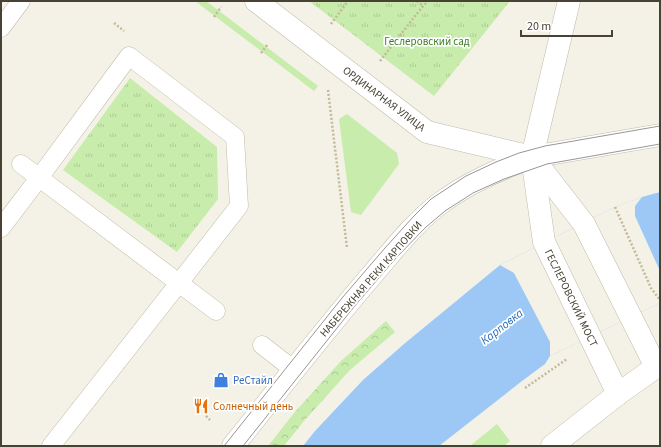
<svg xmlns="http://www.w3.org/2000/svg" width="661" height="447" font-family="'Source Sans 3',sans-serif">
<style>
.grass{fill:#c8ecab}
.forest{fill:url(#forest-crowns)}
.park{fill:url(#park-tufts)}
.water{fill:#9dc8f6}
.pier{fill:#f4f2e6}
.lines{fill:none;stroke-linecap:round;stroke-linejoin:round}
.service-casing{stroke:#c1bba8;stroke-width:19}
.minor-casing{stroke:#c1bba8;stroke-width:23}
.tertiary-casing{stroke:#c1bba8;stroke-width:23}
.path{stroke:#c4b998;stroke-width:2.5;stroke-dasharray:2 2;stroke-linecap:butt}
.service{stroke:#fff;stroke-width:18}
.minor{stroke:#fff;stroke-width:22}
.tertiary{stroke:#fff;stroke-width:22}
.tram{stroke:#969696;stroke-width:1}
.labels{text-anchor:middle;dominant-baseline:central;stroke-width:3.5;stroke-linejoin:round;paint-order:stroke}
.park-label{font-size:11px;fill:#3c7f23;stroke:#fff}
.street-label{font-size:11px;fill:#484235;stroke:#fff}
.shop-label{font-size:11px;fill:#366cbe;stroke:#fff;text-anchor:start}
.food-label{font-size:11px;fill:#c56008;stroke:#fff;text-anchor:start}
.water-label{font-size:12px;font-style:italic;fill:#256cbd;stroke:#fff}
</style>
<defs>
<pattern id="forest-crowns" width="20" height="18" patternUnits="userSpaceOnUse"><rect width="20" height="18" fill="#c8ecab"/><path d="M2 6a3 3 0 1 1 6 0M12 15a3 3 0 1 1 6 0" fill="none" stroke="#adcc94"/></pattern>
<pattern id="park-tufts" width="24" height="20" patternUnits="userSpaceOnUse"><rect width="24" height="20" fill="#c8ecab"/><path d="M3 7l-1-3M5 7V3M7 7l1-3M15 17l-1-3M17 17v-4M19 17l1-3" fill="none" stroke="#adcc94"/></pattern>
</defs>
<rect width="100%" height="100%" fill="#f4f2e6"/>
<!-- grass -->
<g class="grass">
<path d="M195,1H206L318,86L314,91Z"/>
<path d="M347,114L397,153L399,164L361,215L351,212L339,119Z"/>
<path d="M497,424L510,441L504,446H470Z"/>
</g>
<!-- forest -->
<path class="forest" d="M386,321L395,332L350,370L304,421L284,446H268L294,413L341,361Z"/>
<!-- park -->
<g class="park">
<path d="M309,1H510L434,96Z"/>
<path d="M130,78L217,147L218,199L177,252L63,170Z"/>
</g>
<!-- water -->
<path class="water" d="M660,192V303L550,356L545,364L522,381L439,446H303L315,431L363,380L404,344L500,265L615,207L642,197Z"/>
<!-- pier -->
<path class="pier" d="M642,197L635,206V216L660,271V303L550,356V342L514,273L500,265L615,207Z"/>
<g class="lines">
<defs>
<g id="service">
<path d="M1,28L21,1"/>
<path d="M21,164L216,311"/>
<path d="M1,228L39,178L129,56L235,137L239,206L179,283L51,446"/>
<path d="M262,345L294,370"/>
</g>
<path id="minor" d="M256,1L427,132L532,157L660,135"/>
<g id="tertiary">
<path d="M569,1L532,157L544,242L618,394"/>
<path d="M532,157L584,224L656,367L618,394L552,446"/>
<path d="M233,446C279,389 324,331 371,276C392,252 412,225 438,205C467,183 498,170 532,157"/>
</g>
</defs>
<!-- service casing -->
<use href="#service" class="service-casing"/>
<!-- minor casing -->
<use href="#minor" class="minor-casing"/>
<!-- tertiary casing -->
<use href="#tertiary" class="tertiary-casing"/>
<!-- path -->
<g class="path">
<path d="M417,1L423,6"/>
<path d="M214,17L221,7"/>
<path d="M114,23L124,31"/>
<path d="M331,24L348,1"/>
<path d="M261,53L268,44"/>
<path d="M380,61L423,6L428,1"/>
<path d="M328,90L347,248"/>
<path d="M615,207L651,288L660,300"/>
<path d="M525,388L567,359"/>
<path d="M206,416L210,420"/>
</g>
<!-- service -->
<use href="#service" class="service"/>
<!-- minor -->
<use href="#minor" class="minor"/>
<!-- tertiary -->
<use href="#tertiary" class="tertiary"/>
<!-- tram -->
<g class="tram">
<path d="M224,446L342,298L385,248L413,217L431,199L466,176L496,162L519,153L545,146L660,126"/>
<path d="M243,446L353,308L396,258L425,228L445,211L473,193L504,179L547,164L660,144"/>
</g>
</g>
<!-- icons -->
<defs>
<symbol id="shop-bare" viewBox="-9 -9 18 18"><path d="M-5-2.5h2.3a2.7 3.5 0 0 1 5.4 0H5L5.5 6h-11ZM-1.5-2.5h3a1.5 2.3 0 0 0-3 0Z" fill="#3f7fe0" stroke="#fff" stroke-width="2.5" paint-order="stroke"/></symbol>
<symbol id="restaurant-bare" viewBox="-9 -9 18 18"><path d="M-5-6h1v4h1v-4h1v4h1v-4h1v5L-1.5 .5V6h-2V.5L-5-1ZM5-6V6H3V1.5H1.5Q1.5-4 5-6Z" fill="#e8710a" stroke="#fff" stroke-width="2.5" paint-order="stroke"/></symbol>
</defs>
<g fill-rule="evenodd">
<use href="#shop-bare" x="210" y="369" width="22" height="22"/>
<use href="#restaurant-bare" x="190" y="395" width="22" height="22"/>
</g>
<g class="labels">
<!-- park labels -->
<g class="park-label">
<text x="427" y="41">Геслеровский сад</text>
</g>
<!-- street labels -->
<g class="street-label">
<text transform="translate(384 99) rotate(37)">ОРДИНАРНАЯ УЛИЦА</text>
<text transform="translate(371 279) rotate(-49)">НАБЕРЕЖНАЯ РЕКИ КАРПОВКИ</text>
<text transform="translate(571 298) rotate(64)">ГЕСЛЕРОВСКИЙ МОСТ</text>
</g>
<!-- shop labels -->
<g class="shop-label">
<text x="233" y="380">РеСтайл</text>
</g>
<!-- food labels -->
<g class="food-label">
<text x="213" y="406">Солнечный день</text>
</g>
<!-- water labels -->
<g class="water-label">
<text transform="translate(502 327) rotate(-38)">Карповка</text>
</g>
</g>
<!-- border -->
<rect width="661" height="447" fill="none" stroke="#484235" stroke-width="4"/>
<!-- scale -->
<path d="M521 30v6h91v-6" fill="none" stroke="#484235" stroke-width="2"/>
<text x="527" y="30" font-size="12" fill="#484235" stroke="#ffffff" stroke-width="3" paint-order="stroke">20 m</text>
</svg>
